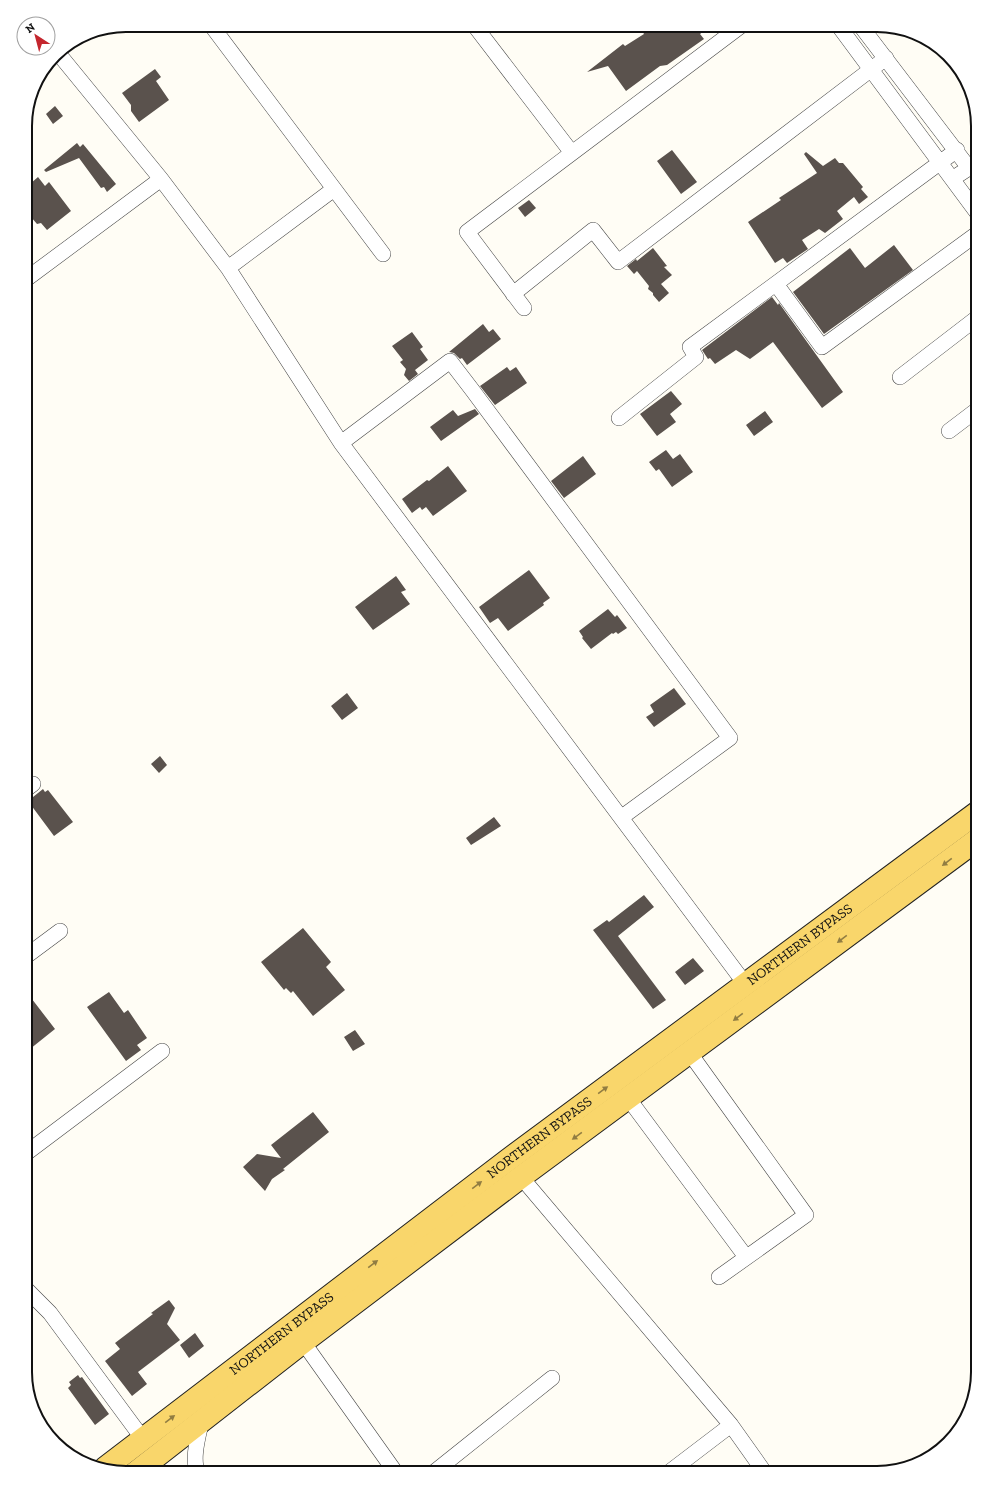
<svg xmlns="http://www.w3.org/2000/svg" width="1003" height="1498" font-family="'Zilla Slab',serif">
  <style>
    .building { fill: #5a524d }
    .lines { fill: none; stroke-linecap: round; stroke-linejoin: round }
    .minor-casing { stroke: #444; stroke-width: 16 }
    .primary-casing { stroke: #222; stroke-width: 24 }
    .minor { stroke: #fff; stroke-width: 15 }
    .primary { stroke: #f9d66b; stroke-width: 22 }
    .oneway { fill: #917d42 }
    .labels { text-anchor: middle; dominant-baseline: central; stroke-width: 4; stroke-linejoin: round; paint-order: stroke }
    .street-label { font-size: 14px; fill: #111; stroke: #fff }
    .rim { fill: none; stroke: #111; stroke-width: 2 }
  </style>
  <rect width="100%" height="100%" fill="#fffdf5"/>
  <path class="building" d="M647,25h64l-11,9 4,5 -37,26 -7,1 -34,25 -18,-25 -21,6 36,-28 2,2 19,-12 -3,-5z
    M155,69l6,8 -5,4 13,19 -30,22 -8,-11v-6l-9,-12z
    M55,106l8,10 -10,8 -7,-10z
    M77,143l3,4 3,-3 33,40 -9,8 -3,-5 -3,1 -22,-30 -33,14 -2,-2z
    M672,150l25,32 -16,12 -24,-33z
    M806,152l17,14 12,-8 4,5h4l20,24 -2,2 7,8 -9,7 -5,-7 -17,14 6,8 -18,14 -6,-4 -17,11 6,9 -21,14 -4,-5 -8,5 -27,-41 33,-22 -2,-2 38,-25 -13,-19z
    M38,177l7,9 4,-4 22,29 -24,19 -6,-7 -4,1 -12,-14v-16l8,-6 -3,-4z
    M529,200l7,8 -11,9 -7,-9z
    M894,245l19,25 -89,64 -31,-42 57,-44 15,20z
    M653,248l14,18 -3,1 8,8 -11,9 8,9 -10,9 -6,-7v-2l-5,-4 1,-3 -12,-15 -3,3 -7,-8 9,-7 1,2z
    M772,297l6,8 1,-2 64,89 -21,16 -49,-66 -23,17 -14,-9 -21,14 -5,-6 -2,1 -6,-9z
    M483,324l6,8 4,-3 8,10 -34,26 -5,-7 -2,1 -6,-6 -5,-1z
    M412,332l11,15 -3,2 8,11 -13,10 3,4 -9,7 -5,-6 2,-6 -6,-7 3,-2 -11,-14z
    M507,367l3,4 6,-4 11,16 -32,22 -15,-19z
    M671,391l11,13 -12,10 6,8 -19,14 -17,-22z
    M475,409l4,5 -38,27 -11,-14 23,-17 5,6z
    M765,411l8,11 -19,14 -8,-11z
    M666,450l7,9 7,-5 13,18 -21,15 -13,-18 -3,2 -7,-9z
    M583,456l13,18 -32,24 -13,-17z
    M448,466l19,25 -34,25 -7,-9 -4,3 -2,-3 -8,6 -10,-14 25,-19 2,1z
    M529,570l21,28 -7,5 1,2 -36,26 -10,-13 -8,5 -11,-16z
    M396,576l10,14 -5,2 9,12 -37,26 -18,-23z
    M608,609l7,8 2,-2 10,13 -9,6 -2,-2 -3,2 -1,-1 -21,16 -9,-11 1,-1 -4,-6z
    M674,688l12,16 -32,23 -8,-10 8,-5 -4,-7z
    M347,693l11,15 -16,12 -11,-14z
    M160,756l7,9 -8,8 -8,-9z
    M43,789l2,3 3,-2 25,32 -19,14 -26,-35z
    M494,817l7,9 -30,19 -5,-7z
    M644,895l10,12 -36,29 48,64 -13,9 -60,-79 14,-10 2,2z
    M303,928l28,34 -5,5 19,23 -32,26 -20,-25 -2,2 -5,-5 -2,2 -23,-28z
    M693,958l11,13 -19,14 -10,-13z
    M25,990l30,39 -25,20 -5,-6z
    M109,992l15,21 4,-3 19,28 -10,7 4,5 -15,11 -39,-54z
    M355,1030l10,14 -12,7 -9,-14z
    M313,1112l16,20 -46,37 2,1 -13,9 -7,12 -22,-24 14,-13 24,4 -10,-13z
    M169,1300l6,8 -8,16 13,16 -42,32 9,12 -15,12 -27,-35 15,-12 -5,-6 38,-29 -2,-1z
    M195,1333l9,13 -15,12 -9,-13z
    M78,1375l2,3 2,-1 27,37 -14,11 -27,-37 3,-3 -2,-3z"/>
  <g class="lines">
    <g class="minor-casing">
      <path id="minor" d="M211,25l172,229
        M474,25l98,128
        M838,25l140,189
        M860,25l109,143 -17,11
        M58,53l103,126 67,89 113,175 405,542
        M228,268l106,-79
        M25,280l136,-101
        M776,284l46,63 156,-114
        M513,294l80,-64 25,32 268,-204
        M524,308l-57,-76 275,-207
        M900,377l78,-60
        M619,418l77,-61 -6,-10 267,-197
        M949,431l29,-22
        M341,443l109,-82 23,30 257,347 -108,79
        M25,790l8,-6
        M25,957l35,-26
        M689,1052l117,163 -87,62
        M628,1098l118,159
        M25,1154l137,-103
        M521,1177l210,248 34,48
        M25,1288l25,25 93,126
        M303,1342l93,131
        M198,1473c-7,-14 1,-39 4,-54
        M433,1473l119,-95
        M668,1473l63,-48"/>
    </g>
    <g class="primary-casing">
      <g id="primary">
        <path id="s1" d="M105,1468l403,-308 470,-348"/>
        <path d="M135,1473l168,-131 218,-165 457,-338"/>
      </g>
    </g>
    <use href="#minor" class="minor"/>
    <use href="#primary" class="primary"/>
  </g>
  <defs><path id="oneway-solid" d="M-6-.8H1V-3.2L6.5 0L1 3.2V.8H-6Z"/></defs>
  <g class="oneway">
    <use href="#oneway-solid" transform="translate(947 862) rotate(143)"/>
    <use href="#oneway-solid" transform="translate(842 939) rotate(143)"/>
    <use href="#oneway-solid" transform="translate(738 1017) rotate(143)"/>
    <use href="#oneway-solid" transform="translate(603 1090) rotate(-36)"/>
    <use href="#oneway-solid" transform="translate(577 1136) rotate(144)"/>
    <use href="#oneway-solid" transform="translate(477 1185) rotate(-37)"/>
    <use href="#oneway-solid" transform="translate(373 1264) rotate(-37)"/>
    <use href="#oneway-solid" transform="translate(170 1419) rotate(-37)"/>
  </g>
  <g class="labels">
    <g class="street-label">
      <text stroke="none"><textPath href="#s1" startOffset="870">NORTHERN BYPASS</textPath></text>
      <text stroke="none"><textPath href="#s1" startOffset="546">NORTHERN BYPASS</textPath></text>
      <text stroke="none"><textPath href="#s1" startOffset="222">NORTHERN BYPASS</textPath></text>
    </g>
  </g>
  <path d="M0 0H1003V1498H0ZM126 32H877A94 94 0 0 1 971 126V1372A94 94 0 0 1 877 1466H126A94 94 0 0 1 32 1372V126A94 94 0 0 1 126 32Z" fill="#fff" fill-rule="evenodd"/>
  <path class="rim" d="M126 32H877A94 94 0 0 1 971 126V1372A94 94 0 0 1 877 1466H126A94 94 0 0 1 32 1372V126A94 94 0 0 1 126 32Z"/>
  <g transform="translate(36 36) rotate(324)"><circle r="19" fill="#ffffff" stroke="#a0a0a0"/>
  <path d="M0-3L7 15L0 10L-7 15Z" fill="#c4262e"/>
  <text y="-6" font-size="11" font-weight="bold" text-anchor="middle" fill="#111111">N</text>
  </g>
</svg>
